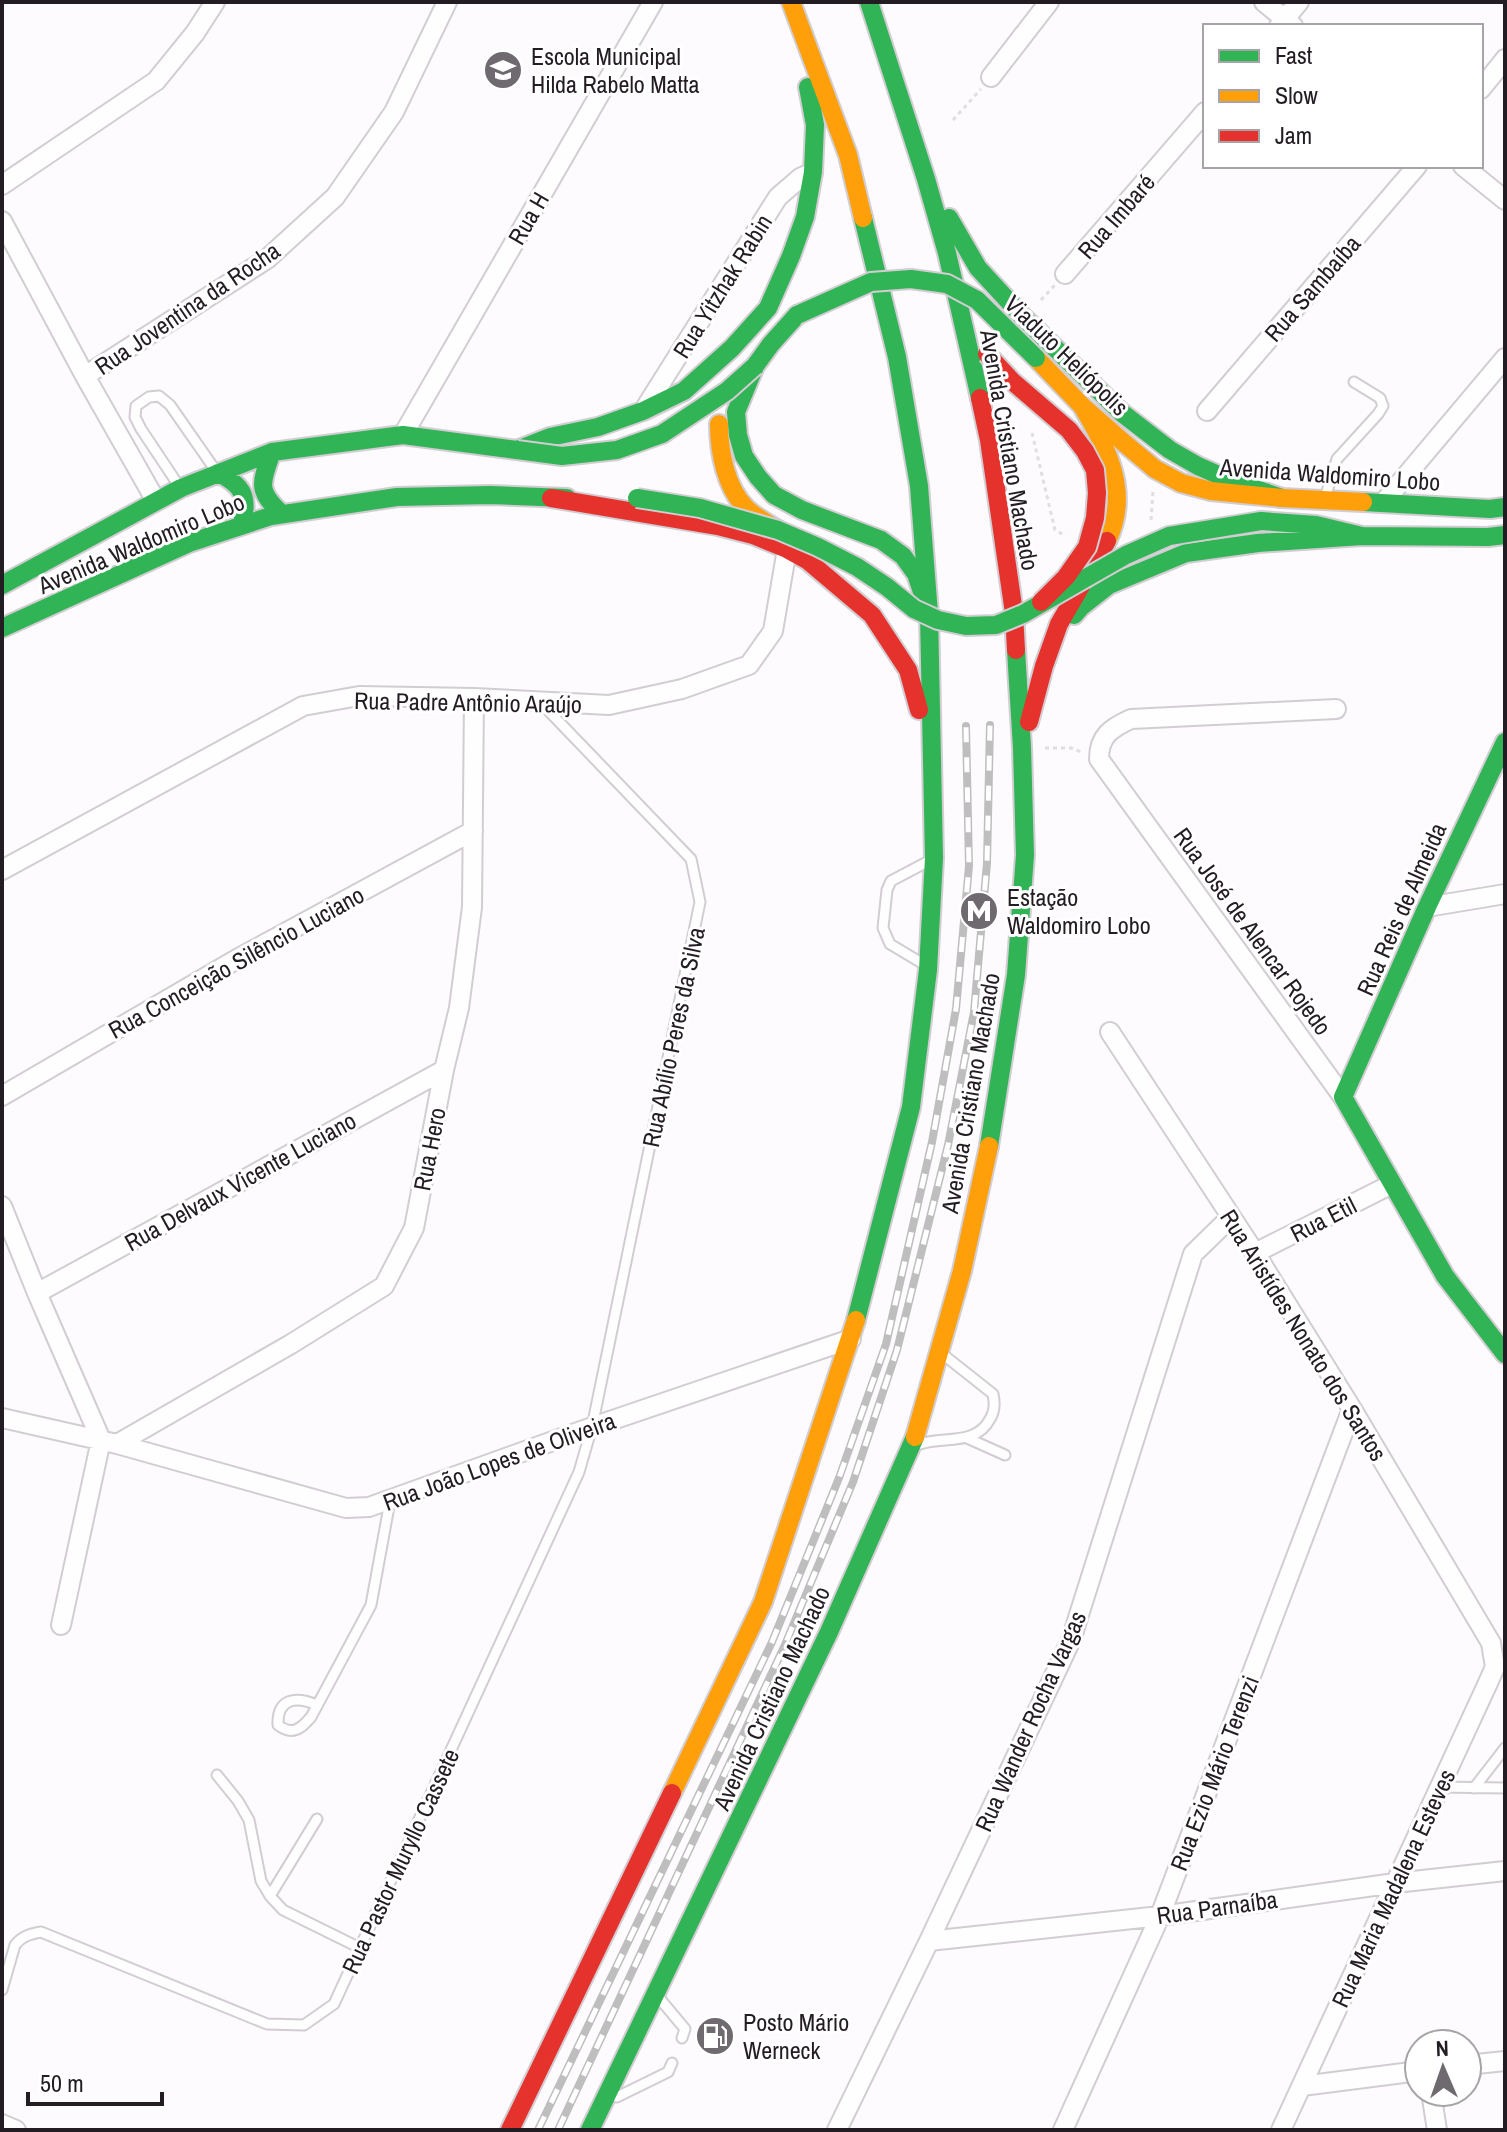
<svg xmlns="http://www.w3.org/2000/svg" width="1507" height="2132" font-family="'Archivo Narrow',sans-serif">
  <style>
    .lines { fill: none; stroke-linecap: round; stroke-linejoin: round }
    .lane-casing { stroke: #d2cdd2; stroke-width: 13 }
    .street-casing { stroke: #d2cdd2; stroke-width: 22 }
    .fast-casing { stroke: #d2cdd2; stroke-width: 22 }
    .slow-casing { stroke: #d2cdd2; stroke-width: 22 }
    .jam-casing { stroke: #d2cdd2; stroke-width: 22 }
    .path { stroke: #dfdfdf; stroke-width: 3; stroke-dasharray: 4 4; stroke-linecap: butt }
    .lane { stroke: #fffeff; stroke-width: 9 }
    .street { stroke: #fffeff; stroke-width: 18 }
    .fast { stroke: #30b455; stroke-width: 18 }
    .slow { stroke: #ff9f0a; stroke-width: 18 }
    .jam { stroke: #e5322d; stroke-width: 18 }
    .rail-casing { stroke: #bfbebf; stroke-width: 8 }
    .rail { stroke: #fff; stroke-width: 5; stroke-dasharray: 15; stroke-linecap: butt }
    .fast-bridge-casing { stroke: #d2cdd2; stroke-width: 22; stroke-linecap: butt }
    .jam-bridge-casing { stroke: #d2cdd2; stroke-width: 22; stroke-linecap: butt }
    .fast-bridge { stroke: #30b455; stroke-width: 18 }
    .jam-bridge { stroke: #e5322d; stroke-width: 18 }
    .labels { text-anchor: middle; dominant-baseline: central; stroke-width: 6; stroke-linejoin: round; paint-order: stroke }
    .poi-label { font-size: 24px; fill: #231c22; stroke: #fff; text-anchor: start }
    .street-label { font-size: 24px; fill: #231c22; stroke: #fff }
  </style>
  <rect width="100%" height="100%" fill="#fdfbfd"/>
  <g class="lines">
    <g class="lane-casing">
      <path id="lane" d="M179,486l-38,-57 -6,-12 1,-11 13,-9 10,-1 11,9 46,66
        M1325,498l12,-39 41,-45 5,-8 -3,-8 -26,-16
        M920,962l-30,-18 -7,-16 4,-38 4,-9 36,-19
        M967,1438l38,17
        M920,1444c24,-8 56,2 70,-25 5,-8 5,-16 3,-25l-48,-38
        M317,1705c-21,-9 -40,-7 -39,20 14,11 23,4 33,-8l60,-112 19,-104
        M217,1775l21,26 11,19 12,61 9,15 13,14 77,38
        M1440,1787l65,1
        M1474,1788l31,-40
        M270,1896l47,-77
        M2,1990l13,-45c7,-9 15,-11 26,-13l226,92 37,1 30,-21 245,-532 13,-45 108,-525 -9,-43 -151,-157
        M660,1999l25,30 -3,9
        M617,2097l51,-25 4,-9"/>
    </g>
    <g class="street-casing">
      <path id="street" d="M1264,2l29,24
        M1279,26l20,-24
        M991,77l58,-75
        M1481,89l24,-30
        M1463,166l42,34
        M2,185l154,-104 39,-48 20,-31
        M2,221l83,155 71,125
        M1065,274l140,-162
        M85,376l182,-117 68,-62 59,-85 53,-110
        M647,405l131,-208 22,-19 13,-6
        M1207,411l210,-245
        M403,435l250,-433
        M1383,503l122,-145
        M1336,709l-205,10c-20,9 -32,17 -32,40l244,338
        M2,870l301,-164 56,-10 115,2 135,7 73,-16 67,-24 24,-34 14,-82
        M1427,907l78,-13
        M1110,1032l145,221 97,156 139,234 4,24 -8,18 -206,445
        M2,1096l235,-137 236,-128
        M2,1206l35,87 64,147 -40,185
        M1255,1253l137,-69
        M37,1293l407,-223
        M2,1418l115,26 229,64 23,-1 223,-80 259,-88
        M117,1444l174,-100 93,-58 30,-58 30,-158 15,-62 13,-101 2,-209
        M929,1941l231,-25 235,-33 110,-12
        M1467,2065l38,-4
        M1302,2086l117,-15
        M1431,2092l6,38
        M2,2124l14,6
        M837,2130l92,-189 142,-301 122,-386 38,-37
        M1063,2130l97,-214 192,-507"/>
    </g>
    <g class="fast-casing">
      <path id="fast" d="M869,2l57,177 21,74 33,145
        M949,218l29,50 46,50 98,95 48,37 28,16 34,15 50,17
        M755,366l16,-22 26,-29
        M755,366l-19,46 2,23 6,21 14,21 16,18 28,15 79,30 22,16 13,18 6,18
        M517,450l33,-13 48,-10 45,-16 41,-20 48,-43 36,-40 23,-52 14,-39 8,-45 2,-47 -7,-38
        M272,452c-11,30 -16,39 10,62
        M218,473c25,12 31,24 24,51
        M1363,502l127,7 15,-2
        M1261,521l55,4 46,11 126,1 17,-2
        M2,585l179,-97 91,-36 131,-17 114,15
        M1074,615l7,-8 28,-22 77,-32 72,-10 104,-7
        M2,628l187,-85 82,-27 126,-19 93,-2 77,3
        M1505,742l-78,165 -84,190 102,179 60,78
        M989,1146l27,-171 9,-120 -3,-107 -6,-98
        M856,1320l55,-213 17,-137 6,-112 -5,-244 -10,-128 -22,-129 -34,-139
        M590,2130l239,-498 86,-195"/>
    </g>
    <g class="slow-casing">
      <path id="slow" d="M791,2l57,153 15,63
        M1036,358l46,48 41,36 32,27 26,14 30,8 71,7 81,4
        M1082,406c25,42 49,86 25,135
        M719,424c0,28 7,64 27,84 9,9 21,15 32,22
        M915,1437l47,-166 27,-125
        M672,1793l91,-191 93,-282"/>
    </g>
    <g class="jam-casing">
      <path id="jam" d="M980,398l9,42 25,173 2,37
        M551,498l167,28 35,9 34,14 20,11 65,55 36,55 11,40
        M1029,722l15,-56 15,-42 48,-83
        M510,2130l162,-337"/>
    </g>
    <path class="path" d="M953,120l28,-31
      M1041,300l14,-15
      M1032,433l23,97 11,6
      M1151,520l2,-28
      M1045,748h26l10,4"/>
    <use href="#lane" class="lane"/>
    <use href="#street" class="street"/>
    <use href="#fast" class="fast"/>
    <use href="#slow" class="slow"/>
    <use href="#jam" class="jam"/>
    <g class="rail-casing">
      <path id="rail" d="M538,2130l234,-488 67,-164 47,-134 46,-202 24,-133 13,-143 -3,-140
        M558,2130l226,-483 69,-165 44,-132 51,-205 26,-133 13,-149 3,-138"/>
    </g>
    <use href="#rail" class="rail"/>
    <g class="fast-bridge-casing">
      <path id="fast-bridge" d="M797,315l74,-33 40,-3 36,5 30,16 59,58
        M517,450l45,6 55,-6 45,-16 65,-43 28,-25
        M637,498l63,10 78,22 40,17 39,20 30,20 27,22 24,11 28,6 30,-1 27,-11 103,-59 43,-19 92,-15"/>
    </g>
    <g class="jam-bridge-casing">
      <path id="jam-bridge" d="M987,354l25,27 57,49 16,21 10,19 2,23 -2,25 -8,29 -21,30 -25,25"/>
    </g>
    <use href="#fast-bridge" class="fast-bridge"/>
    <use href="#jam-bridge" class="jam-bridge"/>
  </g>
  <defs>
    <g id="school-disc" transform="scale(2)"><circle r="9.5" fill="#6f6a6f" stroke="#fff"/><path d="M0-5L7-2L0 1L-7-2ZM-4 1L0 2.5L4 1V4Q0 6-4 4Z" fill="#fff"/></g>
    <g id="metro-disc" transform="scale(2)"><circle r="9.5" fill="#6f6a6f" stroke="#fff"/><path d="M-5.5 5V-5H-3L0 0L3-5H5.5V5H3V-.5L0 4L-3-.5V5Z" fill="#fff"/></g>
    <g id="fuel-disc" transform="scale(2)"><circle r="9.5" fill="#6f6a6f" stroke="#fff"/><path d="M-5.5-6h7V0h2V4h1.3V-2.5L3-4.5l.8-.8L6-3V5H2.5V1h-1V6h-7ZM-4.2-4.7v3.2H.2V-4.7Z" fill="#fff"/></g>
  </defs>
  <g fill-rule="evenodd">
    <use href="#school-disc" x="503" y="70"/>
    <use href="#metro-disc" x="979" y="911"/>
    <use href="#fuel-disc" x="715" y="2036"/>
  </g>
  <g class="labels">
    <g class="poi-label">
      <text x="531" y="56">Escola Municipal<tspan x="531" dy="28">Hilda Rabelo Matta</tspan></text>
      <text x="1007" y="897">Estação<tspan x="1007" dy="28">Waldomiro Lobo</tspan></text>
      <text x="743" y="2022">Posto Mário<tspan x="743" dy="28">Werneck</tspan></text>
    </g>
    <g class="street-label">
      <text transform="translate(1116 216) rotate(-49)">Rua Imbaré</text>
      <text transform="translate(528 218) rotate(-60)">Rua H</text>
      <text transform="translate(722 286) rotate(-58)">Rua Yitzhak Rabin</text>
      <text transform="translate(1312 288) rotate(-49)">Rua Sambaíba</text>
      <text transform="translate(187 308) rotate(-34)">Rua Joventina da Rocha</text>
      <text transform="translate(1067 355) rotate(44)">Viaduto Heliópolis</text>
      <text transform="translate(1010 450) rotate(80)">Avenida Cristiano Machado</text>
      <text transform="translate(1330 474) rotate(4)">Avenida Waldomiro Lobo</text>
      <text transform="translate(141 543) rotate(-23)">Avenida Waldomiro Lobo</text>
      <text transform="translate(468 702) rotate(1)">Rua Padre Antônio Araújo</text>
      <text transform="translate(1401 909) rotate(-66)">Rua Reis de Almeida</text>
      <text transform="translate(1253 931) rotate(54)">Rua José de Alencar Rojedo</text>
      <text transform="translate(236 962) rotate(-29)">Rua Conceição Silêncio Luciano</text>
      <text transform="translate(673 1037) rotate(-78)">Rua Abílio Peres da Silva</text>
      <text transform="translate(970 1093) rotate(-80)">Avenida Cristiano Machado</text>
      <text transform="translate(429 1149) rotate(-79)">Rua Hero</text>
      <text transform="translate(240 1181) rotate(-29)">Rua Delvaux Vicente Luciano</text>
      <text transform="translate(1323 1219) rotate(-27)">Rua Etil</text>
      <text transform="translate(1304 1335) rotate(58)">Rua Aristídes Nonato dos Santos</text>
      <text transform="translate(499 1461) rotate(-20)">Rua João Lopes de Oliveira</text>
      <text transform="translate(771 1698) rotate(-65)">Avenida Cristiano Machado</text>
      <text transform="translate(1030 1721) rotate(-66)">Rua Wander Rocha Vargas</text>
      <text transform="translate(1214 1773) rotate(-69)">Rua Ezio Mário Terenzi</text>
      <text transform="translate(400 1861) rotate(-65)">Rua Pastor Muryllo Cassete</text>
      <text transform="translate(1393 1888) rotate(-65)">Rua Maria Madalena Esteves</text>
      <text transform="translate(1217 1907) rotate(-8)">Rua Parnaíba</text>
    </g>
  </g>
  <rect width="1507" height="2132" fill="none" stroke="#231c22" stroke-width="8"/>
  <rect x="1203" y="24" width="280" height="144" fill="#ffffff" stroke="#a7a4a7" stroke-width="2"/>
  <rect x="1219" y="50" width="40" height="12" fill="#30b455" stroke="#a7a4a7" stroke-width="2"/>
  <text x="1275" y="64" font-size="24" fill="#231c22">Fast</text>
  <rect x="1219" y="90" width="40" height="12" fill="#ff9f0a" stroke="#a7a4a7" stroke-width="2"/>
  <text x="1275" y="104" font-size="24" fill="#231c22">Slow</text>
  <rect x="1219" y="130" width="40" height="12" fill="#e5322d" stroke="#a7a4a7" stroke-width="2"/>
  <text x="1275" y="144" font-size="24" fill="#231c22">Jam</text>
  <g transform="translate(1443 2068) rotate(358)"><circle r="38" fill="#ffffff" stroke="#a7a4a7" stroke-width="2"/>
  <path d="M0-6L14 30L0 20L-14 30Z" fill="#6f6a6f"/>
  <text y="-12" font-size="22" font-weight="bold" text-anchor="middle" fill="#231c22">N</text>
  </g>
  <path d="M28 2092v12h134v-12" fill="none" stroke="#231c22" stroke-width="4"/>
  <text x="40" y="2092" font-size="24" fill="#231c22" stroke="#ffffff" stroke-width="6" paint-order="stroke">50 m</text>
</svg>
